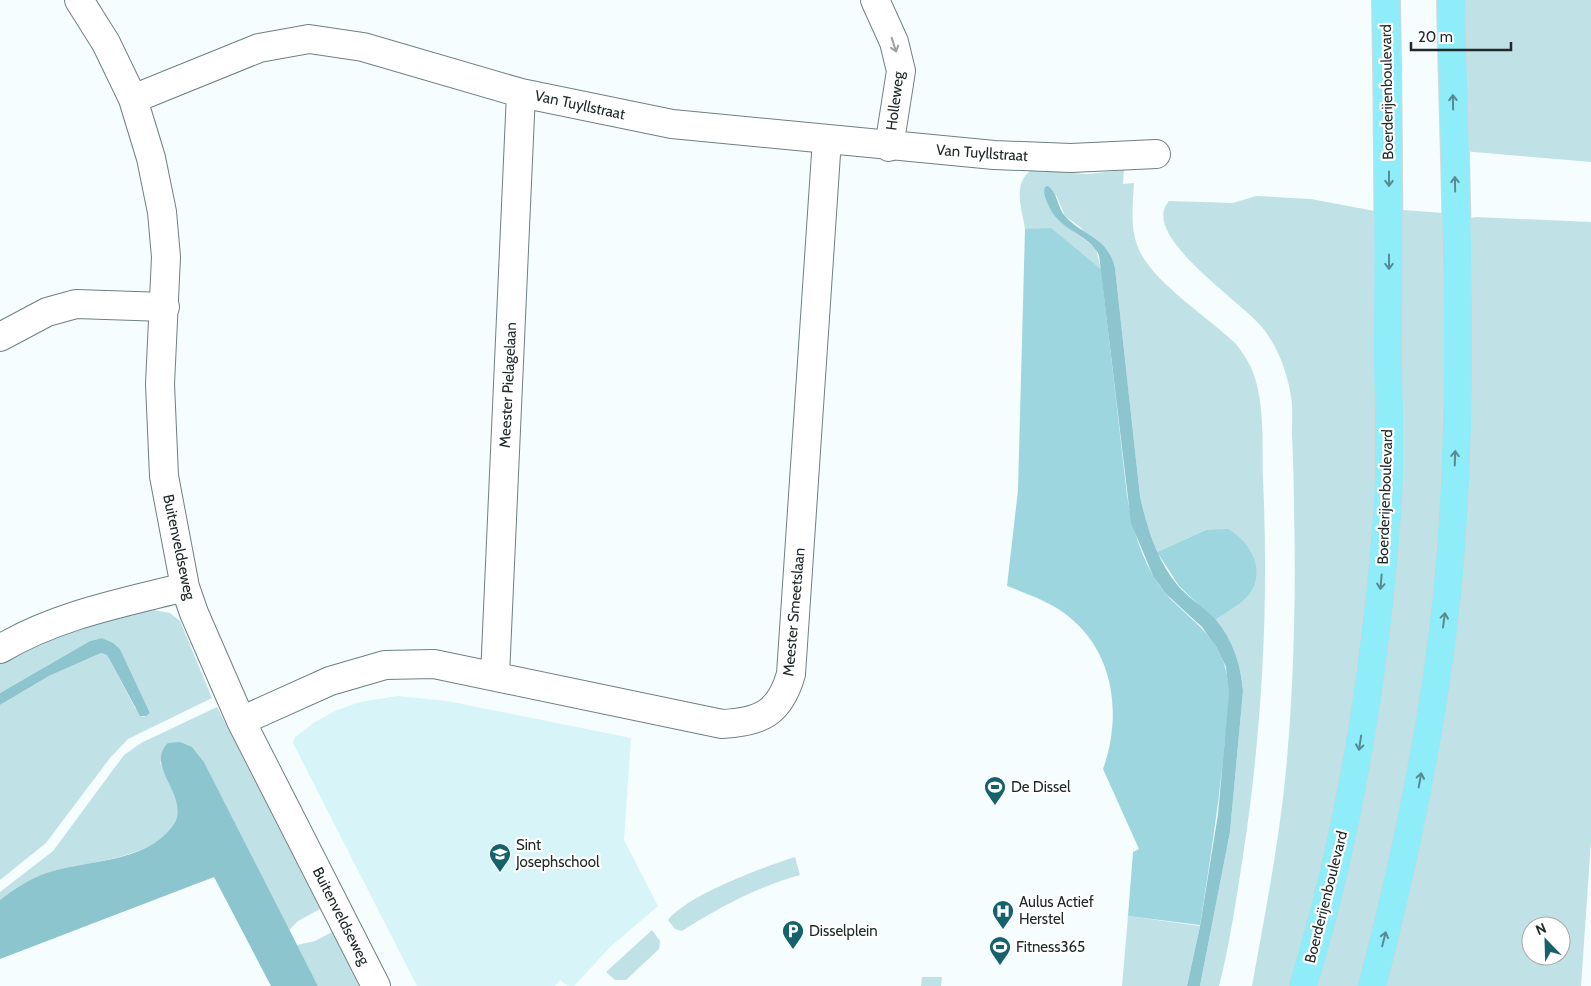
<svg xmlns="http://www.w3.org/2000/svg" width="1591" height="986" font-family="Cabin,sans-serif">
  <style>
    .built { fill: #d7f4f9 }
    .green { fill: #c0e2e7; fill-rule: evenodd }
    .forest { fill: #9ed6df }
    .water { fill: #8dc5ce }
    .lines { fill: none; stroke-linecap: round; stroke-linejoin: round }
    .minor-casing { stroke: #6e8082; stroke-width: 30 }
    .major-casing { stroke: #d7d8d9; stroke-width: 30 }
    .minor { stroke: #fff; stroke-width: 28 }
    .major { stroke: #8fecf9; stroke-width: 28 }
    .oneway { stroke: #9c9f9f }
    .oneway2 { stroke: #588a92 }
    .labels { text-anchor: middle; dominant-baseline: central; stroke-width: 4.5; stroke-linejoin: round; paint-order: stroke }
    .street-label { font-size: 15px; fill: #22292a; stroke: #fff }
    .poi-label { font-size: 15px; fill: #22292a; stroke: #fff; text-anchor: start }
  </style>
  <rect width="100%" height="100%" fill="#f5fdfe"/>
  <path class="built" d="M398,696l49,5 184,37 -7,102 34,66 -47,40 -37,40h-6l-8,-6 -5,6h-138l-124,-243 2,-6 20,-15 22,-12 23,-8z"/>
  <path class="green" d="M1459,0h132v162l-128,-11z
    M1031,170l56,4 37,-4 -1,14 11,-1c-1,21 -4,42 3,62 12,35 71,72 98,98 8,10 15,20 19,32 11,32 8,71 9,105 6,126 -1,252 -20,376 -7,44 -13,88 -24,130h-19l30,-154 13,-141c-2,-27 -12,-49 -28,-71l30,-21 -39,-69 -49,22 -10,-27 -7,-29 -25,-228 -35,-41 -15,-11 -9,-21 -8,10c14,23 30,27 48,44l5,20 -50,-40h-26c-3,-21 -13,-44 6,-59z
    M1256,196l55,3 69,13 -2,311 -34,260 -51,203h-41c13,-72 27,-143 34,-216 8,-86 10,-174 8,-260 0,-25 -1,-51 -2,-76 0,-12 1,-26 -1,-38 -4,-23 -12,-46 -26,-65 -17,-26 -128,-95 -96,-130l64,2z
    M1403,210l41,3 4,4 -4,291 -19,190 -63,288h-50l51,-209 35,-563 4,-1z
    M1476,217l115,5v619l-10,145h-201l45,-189 40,-578zM1531,926h30v30h-30z
    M154,610l16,3 10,8 32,77 -84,41 -18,19 -64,85 -46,37v-175l49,-29 52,-23 6,2 28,53 8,9 7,-4 -30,-64 -18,-11 -12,3 -90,52v-31l51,-25 78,-23z
    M217,707l103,202 -22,12 -9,9 -85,-168h-44c5,11 18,32 18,43 3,54 -96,56 -132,68 -17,6 -32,16 -46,27v-8l53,-41 71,-96 17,-12z
    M795,857l5,18c-43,12 -80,32 -118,56l-7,-2 -7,-9c19,-25 95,-53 127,-63z
    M1128,916l72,10 -13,60h-65z
    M652,930l8,11 -1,8 -33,31h-11l-9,-8z
    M332,932l27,54h-41l-21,-41 18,-4z
    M922,977h20l-1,9h-20z"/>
  <path class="forest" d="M1051,228l50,41 26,226c5,33 16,71 38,98 17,19 39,33 52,55 8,14 12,31 12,47 0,19 -4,39 -5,57 -6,58 -15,116 -24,173l-72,-9 5,-64 6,-3 -36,-80c19,-53 12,-116 -35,-153 -17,-14 -40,-22 -61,-30l11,-96 7,-261z
    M1228,529c25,14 41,47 16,71 -8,7 -19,13 -29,20l-36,-34 -22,-34 49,-22z"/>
  <path class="water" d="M1048,186c10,7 9,21 17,30 19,21 42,20 50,52l25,228c7,32 17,65 39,91 11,12 26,21 37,33 17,20 25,46 27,71l-13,141 -30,154h-13l13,-60 18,-112 11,-120 -3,-27 -9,-19 -15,-21 -37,-34 -12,-17 -22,-53 -32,-268c-10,-22 -41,-23 -52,-53 -2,-5 -4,-9 -2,-15z
    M102,638l11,5 7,6 30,64 -4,3h-6l-33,-61 -6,-2 -52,23 -49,29v-12l90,-52z
    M180,742l12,5 12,15 114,224h-47l-57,-109 -214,82v-59c14,-11 29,-21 46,-27 40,-13 99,-10 126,-46 22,-29 -29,-60 -4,-84z"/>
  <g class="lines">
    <g class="minor-casing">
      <path id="minor" d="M79,0l27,43 27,56 18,59 11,54 4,45 -6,127 4,92 21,111 9,26 47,108 135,265
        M875,0l19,42 7,29 -12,76
        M133,99l126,-51 50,-9 54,8 158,46 151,31 322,31 77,3 85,-4
        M0,337l47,-25 29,-8 89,3
        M0,649c57,-34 122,-46 185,-62
        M495,676l26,-583
        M241,721l89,-40 55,-16 49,-1 288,60c39,-2 58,-11 69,-50l36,-535"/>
    </g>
    <g class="major-casing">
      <path id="major" d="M1303,986c48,-158 74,-321 85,-486 3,-52 0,-104 0,-155 1,-115 0,-230 -2,-345
        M1372,986c33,-126 60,-253 74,-382 21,-200 9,-403 5,-604"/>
    </g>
    <use href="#minor" class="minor"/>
    <use href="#major" class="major"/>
  </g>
  <defs><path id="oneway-shaft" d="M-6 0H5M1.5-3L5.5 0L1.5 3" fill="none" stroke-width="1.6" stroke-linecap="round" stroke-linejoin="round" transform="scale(1.25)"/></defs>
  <use class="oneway" href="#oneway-shaft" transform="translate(894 45) rotate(72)"/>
  <g class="oneway2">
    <use href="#oneway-shaft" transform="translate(1453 102) rotate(-91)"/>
    <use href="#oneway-shaft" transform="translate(1389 179) rotate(90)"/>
    <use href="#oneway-shaft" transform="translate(1455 184) rotate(-91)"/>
    <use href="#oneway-shaft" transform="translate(1389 262) rotate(90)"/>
    <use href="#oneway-shaft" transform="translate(1455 458) rotate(-88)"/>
    <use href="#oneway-shaft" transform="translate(1381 582) rotate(95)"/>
    <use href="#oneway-shaft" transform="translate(1444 620) rotate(-82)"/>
    <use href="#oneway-shaft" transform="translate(1360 743) rotate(99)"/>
    <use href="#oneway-shaft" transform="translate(1420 780) rotate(-80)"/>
    <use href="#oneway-shaft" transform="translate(1384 939) rotate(-76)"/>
  </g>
  <defs>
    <g id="stadium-pin" transform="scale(1.125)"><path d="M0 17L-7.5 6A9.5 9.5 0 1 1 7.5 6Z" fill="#15626c" stroke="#fff"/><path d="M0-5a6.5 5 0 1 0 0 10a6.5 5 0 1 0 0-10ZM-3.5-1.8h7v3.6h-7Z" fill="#fff"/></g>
    <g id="school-pin" transform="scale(1.125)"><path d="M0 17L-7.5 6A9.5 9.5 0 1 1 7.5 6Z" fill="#15626c" stroke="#fff"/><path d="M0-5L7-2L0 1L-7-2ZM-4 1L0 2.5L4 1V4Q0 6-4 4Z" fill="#fff"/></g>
    <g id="hospital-pin" transform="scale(1.125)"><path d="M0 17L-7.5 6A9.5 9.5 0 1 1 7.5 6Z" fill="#15626c" stroke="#fff"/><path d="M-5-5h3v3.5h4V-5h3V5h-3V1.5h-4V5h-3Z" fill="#fff"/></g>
    <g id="parking-pin" transform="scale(1.125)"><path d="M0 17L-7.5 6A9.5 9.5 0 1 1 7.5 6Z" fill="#15626c" stroke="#fff"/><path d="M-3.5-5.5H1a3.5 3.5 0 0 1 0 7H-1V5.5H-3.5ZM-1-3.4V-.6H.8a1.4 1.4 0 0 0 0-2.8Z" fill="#fff"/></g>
  </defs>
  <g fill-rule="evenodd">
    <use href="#stadium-pin" x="995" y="787"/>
    <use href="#school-pin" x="500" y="854"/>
    <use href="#hospital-pin" x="1003" y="911"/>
    <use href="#parking-pin" x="793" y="931"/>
    <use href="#stadium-pin" x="1000" y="947"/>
  </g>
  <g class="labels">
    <g class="street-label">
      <text transform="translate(1387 92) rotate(-91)">Boerderijenboulevard</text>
      <text transform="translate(895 101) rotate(-83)">Holleweg</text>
      <text transform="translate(580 105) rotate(12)">Van Tuyllstraat</text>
      <text transform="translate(982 153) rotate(4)">Van Tuyllstraat</text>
      <text transform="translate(508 385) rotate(-87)">Meester Pielagelaan</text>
      <text transform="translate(1385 497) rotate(-88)">Boerderijenboulevard</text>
      <text transform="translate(179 547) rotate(78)">Buitenveldseweg</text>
      <text transform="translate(794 612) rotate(-85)">Meester Smeetslaan</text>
      <text transform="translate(1326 897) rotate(-76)">Boerderijenboulevard</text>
      <text transform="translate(341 916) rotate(63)">Buitenveldseweg</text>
    </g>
    <g class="poi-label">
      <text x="1011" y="787">De Dissel</text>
      <text x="516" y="845">Sint<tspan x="516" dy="17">Josephschool</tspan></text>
      <text x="1019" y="902">Aulus Actief<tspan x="1019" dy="17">Herstel</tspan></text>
      <text x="809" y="931">Disselplein</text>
      <text x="1016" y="947">Fitness365</text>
    </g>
  </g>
  <g transform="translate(1546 941) rotate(337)"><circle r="24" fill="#ffffff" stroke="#a7a9aa"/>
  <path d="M0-4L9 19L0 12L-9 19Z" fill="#15626c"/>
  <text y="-8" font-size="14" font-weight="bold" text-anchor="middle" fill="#22292a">N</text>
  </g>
  <path d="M1411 42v8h100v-8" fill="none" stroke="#22292a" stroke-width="2.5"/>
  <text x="1418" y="42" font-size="15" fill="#22292a" stroke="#ffffff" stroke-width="4" paint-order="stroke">20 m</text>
</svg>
